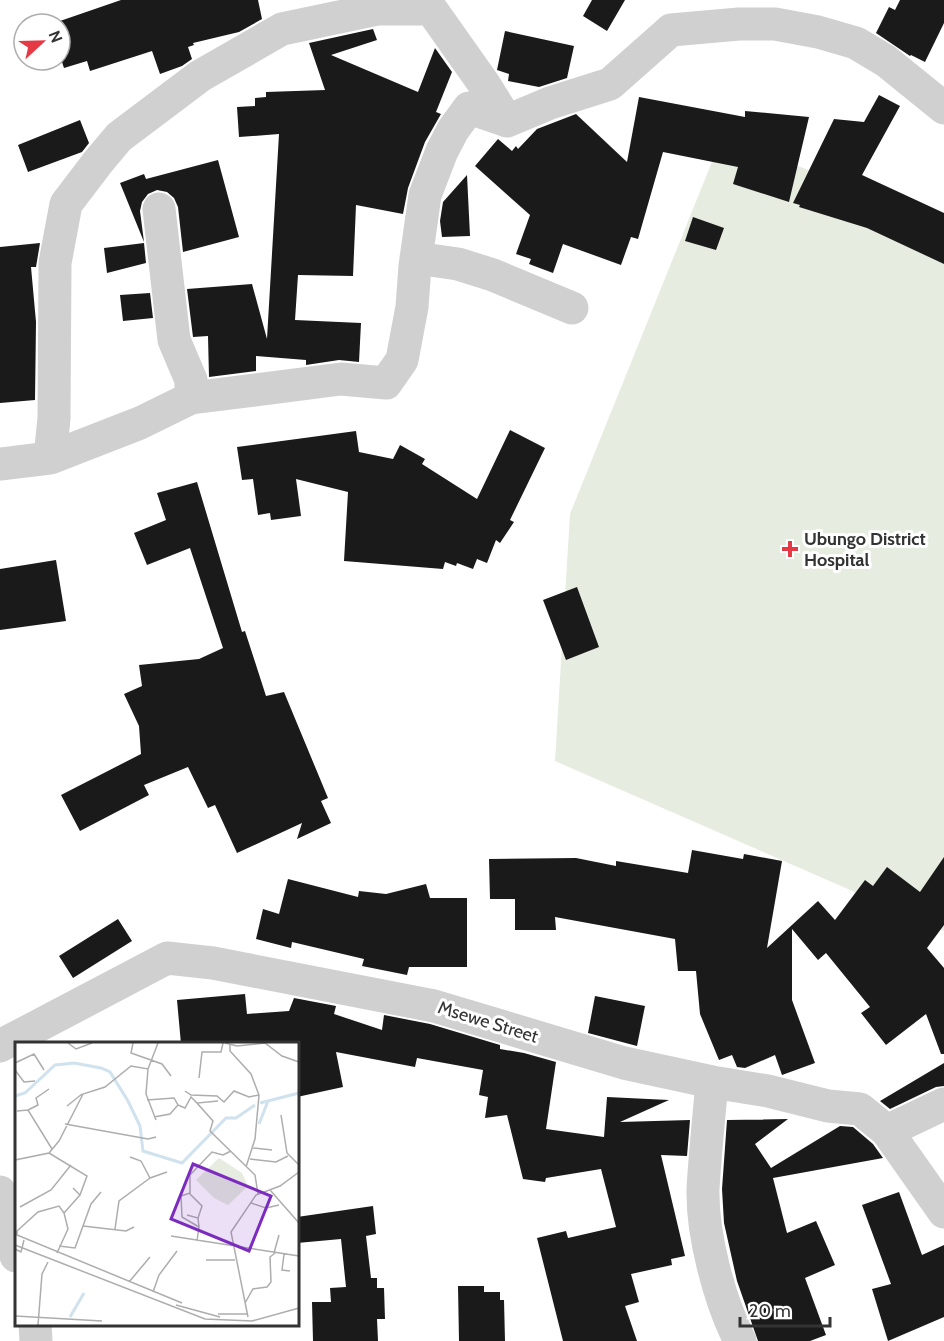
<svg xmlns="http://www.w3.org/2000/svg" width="944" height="1341" font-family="Cabin,sans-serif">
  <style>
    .green { fill: #e6ecdf }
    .building { fill: #1a1a1a }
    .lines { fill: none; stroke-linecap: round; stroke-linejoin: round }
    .minor { stroke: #d0d0d0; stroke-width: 33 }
    .poi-dot { fill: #e63946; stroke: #fff; stroke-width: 2 }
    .labels { text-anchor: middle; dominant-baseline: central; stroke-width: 6; stroke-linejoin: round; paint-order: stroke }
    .poi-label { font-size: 18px; font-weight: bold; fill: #333; stroke: #fff; text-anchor: start }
    .street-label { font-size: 18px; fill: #333; stroke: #fff }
    .inset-river { fill: none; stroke: #cfe2ee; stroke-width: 3 }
    .inset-road { fill: none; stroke: #adadad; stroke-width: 1.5 }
    .view { fill: #7b2cbf; fill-opacity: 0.15; stroke: #7b2cbf; stroke-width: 3 }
    .inset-edge { fill: none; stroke: #333; stroke-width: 3 }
  </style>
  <rect width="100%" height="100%" fill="#fff"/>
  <path class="green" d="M722,137l120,46 102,50v698l-389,-170 15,-247z"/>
  <path class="building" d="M121,0h137l4,19 -23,13 -46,11 1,2 -6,2 4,12 -10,7 -22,8 -8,-23 -62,20 -3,-10 -23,7 -4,-12v-35z
    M592,0h33l-18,31 -24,-15z
    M900,0h44v23l-19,39 -14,-7 -1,1 -34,-23 13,-26 6,3z
    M373,29l4,11 -46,15 87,37 17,-44 17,24 -16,40 5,2 -16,28 -17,46 -5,26 -47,-9 -3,71 -55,-1 -3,45 66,3 -2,39 -20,-2 -33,5v-5l-50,-4v15l-47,6 -1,-41 -15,1 -6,-48 65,-5 15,55 12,-205 -40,3 -2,-30 18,-1v-8l11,-1v-5l59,-2 -16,-47z
    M505,31l69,15 -7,32 -28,9 -31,-6 1,-7 -12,-4z
    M879,95l21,11 -38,69 82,38v51l-77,-36 -68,-21 1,-2 -7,-2 41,-84 30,3z
    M639,97l106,20v-6l64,6 -20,85 -56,-18 5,-17 -75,-15 -25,87 -7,-2 -10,28 -58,-21 -10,29 -24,-9 2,-5 -15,-5 14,-39 -55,-49 23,-27 14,12 4,-5 2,3 19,-20 39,-15 51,48z
    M80,120l9,23 -7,9 -54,20 -10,-27z
    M218,160l21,77 -56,15 -5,-45 -4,-9 -7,-6 -10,-2 -9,4 -6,8 -2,9 4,31 -24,-59 24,-9 2,5z
    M467,175l3,61 -28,1 -2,-16 3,-19z
    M693,217l31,11 -8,22 -31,-9z
    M40,243l-4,24h-5l5,55 -1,78 -35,3v-156z
    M144,243l2,20 -39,10 -3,-25z
    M150,293l3,25 -30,3 -3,-26z
    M510,430l35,18 -35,72 4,2 -14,21 -4,-3 -9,23 -10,-4 -4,10 -16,-6 -1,3 -11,-4 -2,7 -99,-8 4,-69 -52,-13 5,37 -30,4 -1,-7 -12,2 -5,-36 -11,1 -5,-33 119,-16 3,21 34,7 7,-14 25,14 -3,5 55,35z
    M197,482l45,150 3,-1 21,65 18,-4 44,106 -7,3 10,22 -34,16 5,-16 -65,30 -22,-48 -7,3 -20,-41 -44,18 5,10 -69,36 -19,-36 80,-41 -2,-28 -15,-32 18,-8 -3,-21 60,-6 24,-11 -33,-100 -43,17 -13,-32 32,-13 -9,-27z
    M56,560l10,61 -66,9v-61z
    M577,587l22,60 -33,13 -23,-60z
    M692,850l51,9 1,-5 38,7 -15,87 51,-47 17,19 30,-40 8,6 14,-19 33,25 24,-35v68l-17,23 17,20v86h-3l-15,-40 -40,31 -25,-32 9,-6 -44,-54 -8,7 -26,-31v71l23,63 -33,12 -7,-20 -30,13 -8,-1 -5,-12 -13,5 -19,-46 -4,-43h-18l-3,-32 -120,-22 1,13h-41v-31h-25l-1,-40 87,-1 40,8v-5l72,12z
    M288,879l70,18 1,-6 27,3 40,-10 4,14h37v69h-58l-2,8 -45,-9 2,-7 -72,-17 -1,6 -35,-9 7,-30 16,5z
    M118,919l14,22 -59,37 -14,-22z
    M245,994l2,20 42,-3 5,-13 42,8 -2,8 48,16 2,-15 46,9 70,21v4l24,4 32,9 -10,67 58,8 3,-40 62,3 -49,22 70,-2 -3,36 -26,-1 24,101 -14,3 1,6 -41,9 8,28 -14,4 12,35h-74l-26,-103 29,-7 2,7 48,-11 -15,-58 -55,9 -1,4 -22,-3 -16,-64 -22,3 3,-21 -9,-2 4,-25 -66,-12 -2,9 -79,-15 7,35 -46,10v-53h-116l-4,-44z
    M595,996l50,10 -8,40 -49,-13z
    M944,1063v23l-8,1 -46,22 -10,-8z
    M788,1119l-33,25 16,24 69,-42 13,1 20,17 10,14 -110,20 14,55 29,-12 19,44 -30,13 21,57 -16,6h-52l-21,-60 -13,-58 -2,-34 5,-69z
    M899,1192l23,63 22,-10v72l-56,24 -16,-52 19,-5 -29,-79z
    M373,1206l3,28 -10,2 5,42h6v10h7l1,31h-8l1,22h-65l-1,-39h19l-1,-14 16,-1 -5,-48 -44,4v-26z
    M458,1286h26v6h16v8h4l1,41h-46z"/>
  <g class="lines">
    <path class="minor" d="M416,258l42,6 35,11 79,33
      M191,398l150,-19 45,4 16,-23 10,-53 3,-41 10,-71 17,-44 11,-21 16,-22 38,13
      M50,458l90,-35 51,-25v-18l-17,-40 -15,-131
      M0,464l50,-6 4,-40 1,-155 11,-59 32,-42 21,-25 81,-61 82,-47 95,-20h54l53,75 23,37 43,-18 60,-19 61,-54 68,-6h36l43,8 38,11 30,18 58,47
      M0,1046l167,-88 46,5 221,43 190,57 88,19 56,9 60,15 32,3 27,22 57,81
      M712,1082c-3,35 -7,71 -9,107 -1,45 16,111 37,152
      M887,1131l57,-27
      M0,1192l16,64
      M35,1324l1,17"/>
  </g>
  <path class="poi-dot" d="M787 540h6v6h6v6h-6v6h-6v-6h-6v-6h6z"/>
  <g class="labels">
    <g class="poi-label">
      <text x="804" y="539">Ubungo District<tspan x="804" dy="21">Hospital</tspan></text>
    </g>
    <g class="street-label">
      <text transform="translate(488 1022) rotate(17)">Msewe Street</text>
    </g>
  </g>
  <g transform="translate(15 1042)">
    <rect width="284" height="284" fill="#fff"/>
    <path d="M204,116l23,15 6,13 -20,19 -14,-7 -18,-18z" fill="#e6ecdf"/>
    <path class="inset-river" d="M0,54l10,-3 30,-28 19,-2 27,5 9,4 18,29 12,25 3,25 39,12 44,-45h10l19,-13M245,61l39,-10M244,82l9,-23M55,275l14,-24"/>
    <path class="inset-road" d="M53,1l8,6 16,-6M118,1l-2,10 31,11 9,12M210,1l12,3 28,-3 17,13 17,6M215,3v6l21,23 8,21 -4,44 -9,28M0,21l19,-9 10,16M133,27l-2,25 10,26M0,28l9,12 11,-1M184,36l3,-26h19l2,-9M170,49l6,4 26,1 7,6 10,-11 15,6 10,-2M132,58l27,-2 4,7 -8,9 -16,3M203,59l-21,2 16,18 -3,10 45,44 3,19M163,63l7,3 6,-11 6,6M52,64l15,-12M13,68l10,-5 -2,-7 13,-9M2,69l11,-1 24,39M266,73l6,38 12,12M50,82l83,15 8,-2M238,106l19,2M34,111l38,23 -7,19M115,115l11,4 9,17 17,-6M235,117l26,3 12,-6M0,118l34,-7 10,-12 24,-47 22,-7 26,-21 17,3 10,-26M255,148l29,33M174,151l13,13 -4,12M236,161l15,5 13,-3M5,165l31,-17 20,-25M49,171l-5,-7 -21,6 -21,19v4l165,68M172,173l11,3 1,9M68,184l43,5 8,-4M100,187l4,-28 31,-23M156,194l128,20M182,199l2,-14 -17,-10 -1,-21 9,-3v-18l22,-23 11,3 8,-4M0,203l190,74 47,2 47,-13M44,204l16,2 16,-44 10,-12M0,207l6,3 3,-12M42,211l11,-24 -4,-16 16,-18 -7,-7M259,211l5,-18M269,212l-2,16 8,1M191,218h29M114,240l21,-25M138,250l6,-17 18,-24M230,261l8,-14 14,-2 4,-5 -1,-25 5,-4M161,263l44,12M203,272h29M0,274l87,5M233,275l-17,-85 25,-37 24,-9 19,-14M23,283l4,-51 6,-12"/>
    <path class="view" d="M178,122l78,32 -22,55 -78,-32z"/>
    <rect width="284" height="284" class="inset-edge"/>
  </g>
  <g transform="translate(42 42) rotate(68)"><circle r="28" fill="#ffffff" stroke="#adadad" stroke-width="1.5"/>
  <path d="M0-4.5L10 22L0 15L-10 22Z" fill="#e63946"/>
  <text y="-9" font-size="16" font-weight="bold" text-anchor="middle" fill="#333333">N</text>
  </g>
  <path d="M740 1317v9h90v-9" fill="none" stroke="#333333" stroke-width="3"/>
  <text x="749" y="1317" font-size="18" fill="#333333" stroke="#ffffff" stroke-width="4.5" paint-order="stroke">20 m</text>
</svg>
